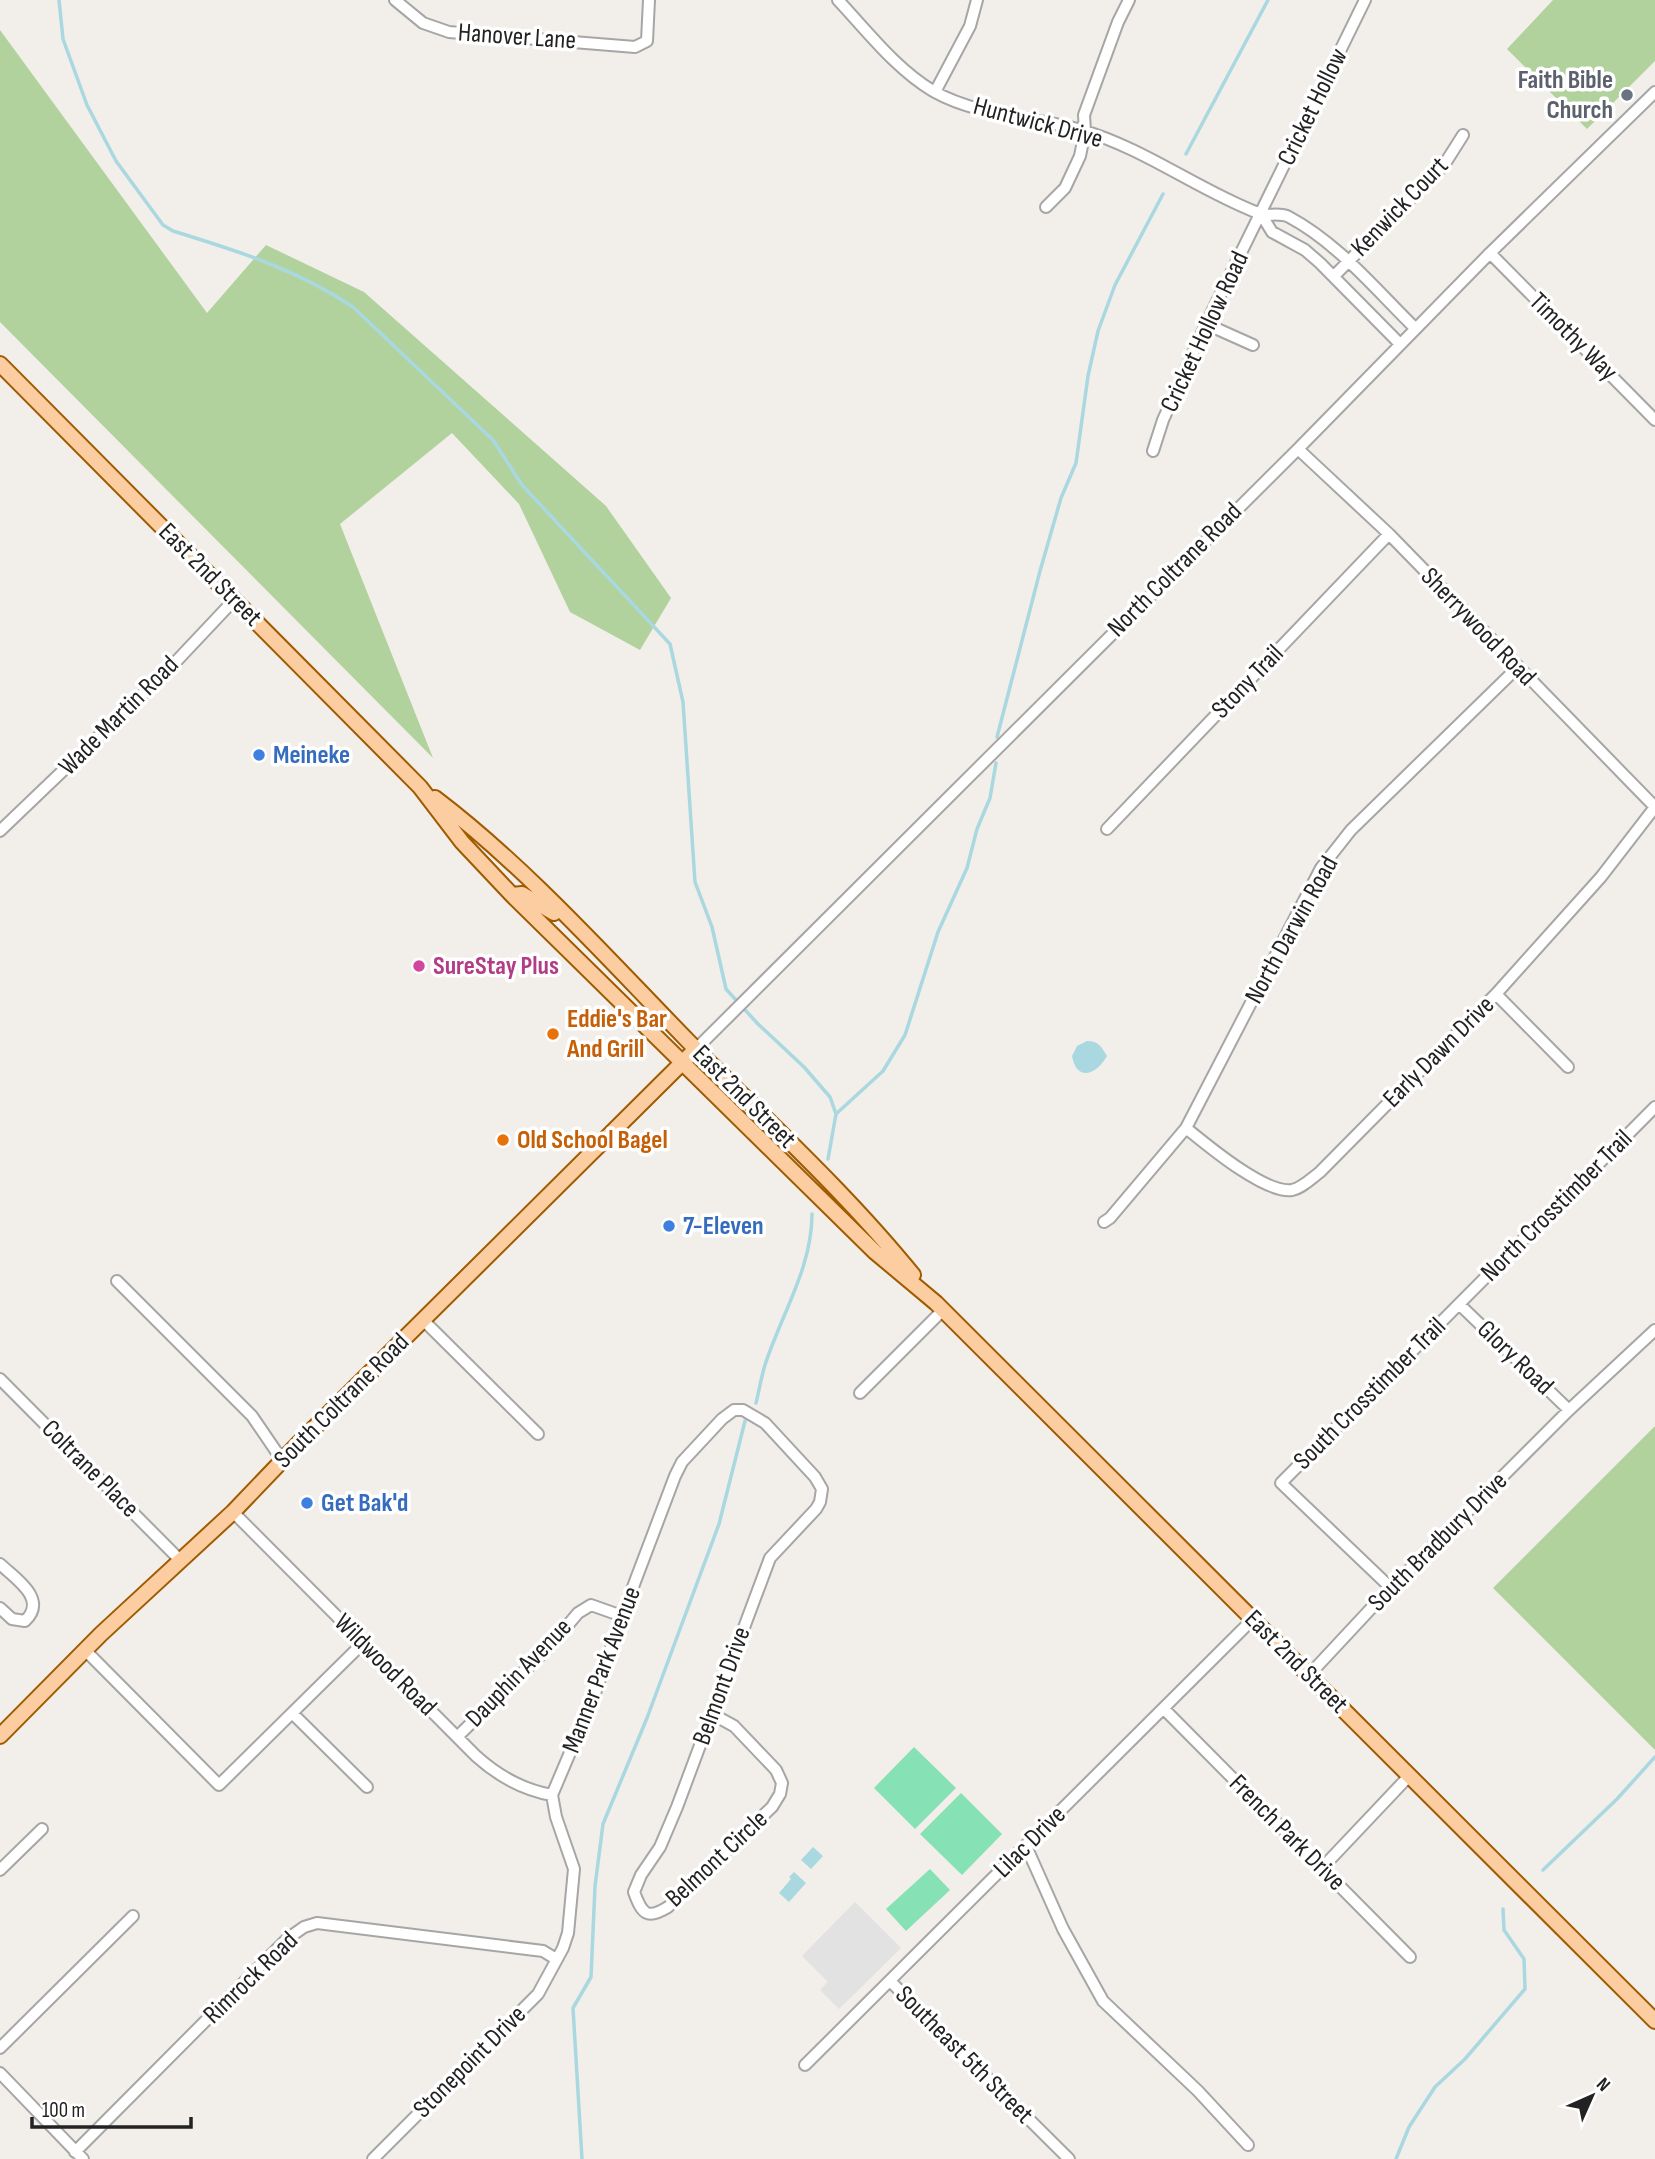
<svg xmlns="http://www.w3.org/2000/svg" width="1655" height="2159" font-family="'Sofia Sans Condensed',sans-serif">
  <style>
    .forest { fill: #b1d29d }
    .pitch { fill: #86e1b5 }
    .parking { fill: #e2e2e2 }
    .water { fill: #a9d8e0 }
    .lines { fill: none; stroke-linecap: round; stroke-linejoin: round }
    .stream { stroke: #a9d8e0; stroke-width: 3.5 }
    .minor-casing { stroke: #a6a6a6; stroke-width: 14 }
    .major-casing { stroke: #9f5b00; stroke-width: 18 }
    .minor { stroke: #fff; stroke-width: 10 }
    .major { stroke: #fdcda2; stroke-width: 14 }
    .worship-dot { fill: #6b7280; stroke: #fff; stroke-width: 2.5 }
    .shop-dot { fill: #3f7fe0; stroke: #fff; stroke-width: 2.5 }
    .hotel-dot { fill: #d1479c; stroke: #fff; stroke-width: 2.5 }
    .food-dot { fill: #e8710a; stroke: #fff; stroke-width: 2.5 }
    .labels { text-anchor: middle; dominant-baseline: central; stroke-width: 7; stroke-linejoin: round; paint-order: stroke }
    .street-label { font-size: 26px; fill: #222; stroke: #fff }
    .worship-label { font-size: 26px; font-weight: bold; fill: #5b616d; stroke: #fff; text-anchor: end }
    .shop-label { font-size: 26px; font-weight: bold; fill: #366cbe; stroke: #fff; text-anchor: start }
    .hotel-label { font-size: 26px; font-weight: bold; fill: #b23c85; stroke: #fff; text-anchor: start }
    .food-label { font-size: 26px; font-weight: bold; fill: #c56008; stroke: #fff; text-anchor: start }
  </style>
  <rect width="100%" height="100%" fill="#f2eee9"/>
  <path class="forest" d="M1553,0h102v61l-68,68 -80,-80z
    M0,30l207,283 59,-68 98,47 242,214 65,92 -31,52 -70,-38 -51,-108 -67,-71 -112,91 93,234 -433,-436z
    M1655,1426v324l-162,-162z"/>
  <path class="pitch" d="M914,1747l42,41 -41,41 -41,-41z
    M961,1793l41,41 -40,41 -42,-41z
    M930,1869l20,21 -44,41 -20,-22z"/>
  <path class="parking" d="M855,1902l46,46 -62,61 -19,-19 8,-8 -26,-26z"/>
  <path class="water" d="M1087,1041c11,0 14,5 20,15 -10,18 -30,27 -35,0l5,-10z
    M813,1847l10,9 -12,13 -10,-9z
    M794,1872l12,11 -17,19 -10,-9 12,-14 -2,-2z"/>
  <g class="lines">
    <path class="stream" d="M59,0l4,39 24,66 29,56 47,64 10,6c65,20 123,38 180,76l140,133 29,45 148,159 13,58 12,180 17,45 14,62 31,34 47,44 26,30 6,17 -8,45
      M1186,154l82,-154
      M997,737l43,-166 21,-73 15,-35 12,-87 10,-45 17,-46 48,-91
      M836,1114l47,-43 22,-36 33,-103 29,-64 10,-39 13,-31 6,-35
      M756,1403c3,-12 5,-25 9,-38 16,-50 47,-97 47,-151
      M1543,1870l74,-71 38,-42
      M582,2159l-9,-151 18,-31 4,-91 8,-62 44,-106 72,-194 26,-103
      M1396,2159l13,-32 26,-40 30,-28 60,-70 -1,-30 -20,-29 -1,-21"/>
    <g class="minor-casing">
      <path id="minor" d="M395,0l28,23 26,9 186,15 12,-6 2,-41
        M838,0c29,31 58,69 95,91 44,25 100,26 148,39 63,18 117,60 177,83 10,4 22,-1 31,4 49,26 87,73 126,111
        M935,92l35,-66 7,-26
        M1046,207l19,-19 15,-32 5,-25 -1,-16 34,-93 11,-22
        M1261,214l11,18 33,18 15,13 80,81
        M1490,253l165,167
        M1334,276l110,-111 19,-30
        M1206,324l47,21
        M1153,451l10,-31 43,-96 159,-324
        M1107,829l282,-295
        M0,831l169,-162 66,-70
        M1496,994l72,73
        M696,1049l602,-600 192,-196 165,-161
        M1186,1128c21,17 79,66 106,62 10,-2 20,-12 28,-18l176,-178 105,-117 54,-70 -266,-273 -91,-85
        M1104,1222l6,-4 76,-90 135,-260 30,-38 166,-162
        M117,1281l135,135 30,44
        M1460,1305l109,105
        M423,1320l115,114
        M0,1379l180,181
        M860,1393l83,-83
        M233,1512l243,244c21,19 48,34 76,39
        M0,1564c16,15 48,35 25,57l-13,-2 -12,-11
        M1392,1589l-111,-106 374,-376
        M85,1650l134,135 144,-142
        M1309,1675l69,-74 191,-191 86,-80
        M1164,1709l246,248
        M292,1713l75,74
        M457,1737l94,-92 27,-32 13,-8 31,11
        M1026,1846l37,83 40,72 95,90 50,54
        M1322,1868l88,-93
        M0,1870l42,-41
        M890,1981l179,178
        M0,2048l133,-132
        M805,2065l448,-446
        M0,2073l83,86
        M75,2152l212,-213 17,-12 13,-4 226,28 13,8
        M373,2159l165,-165 25,-46 5,-15 6,-64 -18,-52 -4,-22 42,-99 28,-80 53,-140 7,-14 40,-43 12,-9h9l22,13 50,54 7,12 -2,13 -4,7 -46,49 -93,249 -17,40 -19,28 -7,17c8,22 13,28 34,15l104,-100 8,-13 2,-11 -6,-13 -42,-44 -22,-12"/>
    </g>
    <g class="major-casing">
      <path id="major" d="M0,364l420,423 42,55 50,53 363,357 61,51 719,718
        M435,798c91,69 173,161 253,243 76,77 157,150 225,234
        M512,895l10,-1 32,19
        M0,1736l101,-102 132,-122 65,-68 398,-395"/>
    </g>
    <use href="#minor" class="minor"/>
    <use href="#major" class="major"/>
  </g>
  <circle class="worship-dot" cx="1627" cy="95" r="7"/>
  <g class="shop-dot">
    <circle cx="259" cy="755" r="7"/>
    <circle cx="669" cy="1226" r="7"/>
    <circle cx="307" cy="1503" r="7"/>
  </g>
  <circle class="hotel-dot" cx="419" cy="966" r="7"/>
  <g class="food-dot">
    <circle cx="553" cy="1034" r="7"/>
    <circle cx="503" cy="1140" r="7"/>
  </g>
  <g class="labels">
    <g class="street-label">
      <text transform="translate(517 37) rotate(4)">Hanover Lane</text>
      <text transform="translate(1313 107) rotate(-64)">Cricket Hollow</text>
      <text transform="translate(1038 123) rotate(15)">Huntwick Drive</text>
      <text transform="translate(1400 207) rotate(-46)">Kenwick Court</text>
      <text transform="translate(1205 332) rotate(-65)">Cricket Hollow Road</text>
      <text transform="translate(1573 337) rotate(45)">Timothy Way</text>
      <text transform="translate(1175 570) rotate(-45)">North Coltrane Road</text>
      <text transform="translate(210 575) rotate(45)">East 2nd Street</text>
      <text transform="translate(1478 627) rotate(46)">Sherrywood Road</text>
      <text transform="translate(1248 682) rotate(-46)">Stony Trail</text>
      <text transform="translate(119 716) rotate(-45)">Wade Martin Road</text>
      <text transform="translate(1292 930) rotate(-61)">North Darwin Road</text>
      <text transform="translate(1439 1052) rotate(-45)">Early Dawn Drive</text>
      <text transform="translate(744 1097) rotate(45)">East 2nd Street</text>
      <text transform="translate(1557 1206) rotate(-45)">North Crosstimber Trail</text>
      <text transform="translate(1515 1358) rotate(44)">Glory Road</text>
      <text transform="translate(1370 1394) rotate(-45)">South Crosstimber Trail</text>
      <text transform="translate(342 1401) rotate(-45)">South Coltrane Road</text>
      <text transform="translate(90 1469) rotate(45)">Coltrane Place</text>
      <text transform="translate(1438 1542) rotate(-45)">South Bradbury Drive</text>
      <text transform="translate(1296 1662) rotate(45)">East 2nd Street</text>
      <text transform="translate(385 1665) rotate(45)">Wildwood Road</text>
      <text transform="translate(602 1670) rotate(-69)">Manner Park Avenue</text>
      <text transform="translate(519 1673) rotate(-46)">Dauphin Avenue</text>
      <text transform="translate(722 1686) rotate(-70)">Belmont Drive</text>
      <text transform="translate(1287 1833) rotate(45)">French Park Drive</text>
      <text transform="translate(1030 1842) rotate(-45)">Lilac Drive</text>
      <text transform="translate(717 1859) rotate(-43)">Belmont Circle</text>
      <text transform="translate(251 1978) rotate(-44)">Rimrock Road</text>
      <text transform="translate(964 2055) rotate(45)">Southeast 5th Street</text>
      <text transform="translate(470 2062) rotate(-45)">Stonepoint Drive</text>
    </g>
    <g class="worship-label">
      <text x="1613" y="80">Faith Bible<tspan x="1613" dy="30">Church</tspan></text>
    </g>
    <g class="shop-label">
      <text x="273" y="755">Meineke</text>
      <text x="683" y="1226">7-Eleven</text>
      <text x="321" y="1503">Get Bak'd</text>
    </g>
    <g class="hotel-label">
      <text x="433" y="966">SureStay Plus</text>
    </g>
    <g class="food-label">
      <text x="567" y="1019">Eddie's Bar<tspan x="567" dy="30">And Grill</tspan></text>
      <text x="517" y="1140">Old School Bagel</text>
    </g>
  </g>
  <g transform="translate(1592 2096) rotate(45)" stroke="#ffffff" stroke-width="5" paint-order="stroke">
  <path d="M0-5L12 26L0 18L-12 26Z" fill="#222222"/>
  <text y="-10" font-size="19" font-weight="bold" text-anchor="middle" fill="#222222">N</text>
  </g>
  <path d="M32 2117v10h159v-10" fill="none" stroke="#222222" stroke-width="3.5"/>
  <text x="42" y="2117" font-size="21" fill="#222222" stroke="#ffffff" stroke-width="5" paint-order="stroke">100 m</text>
</svg>
